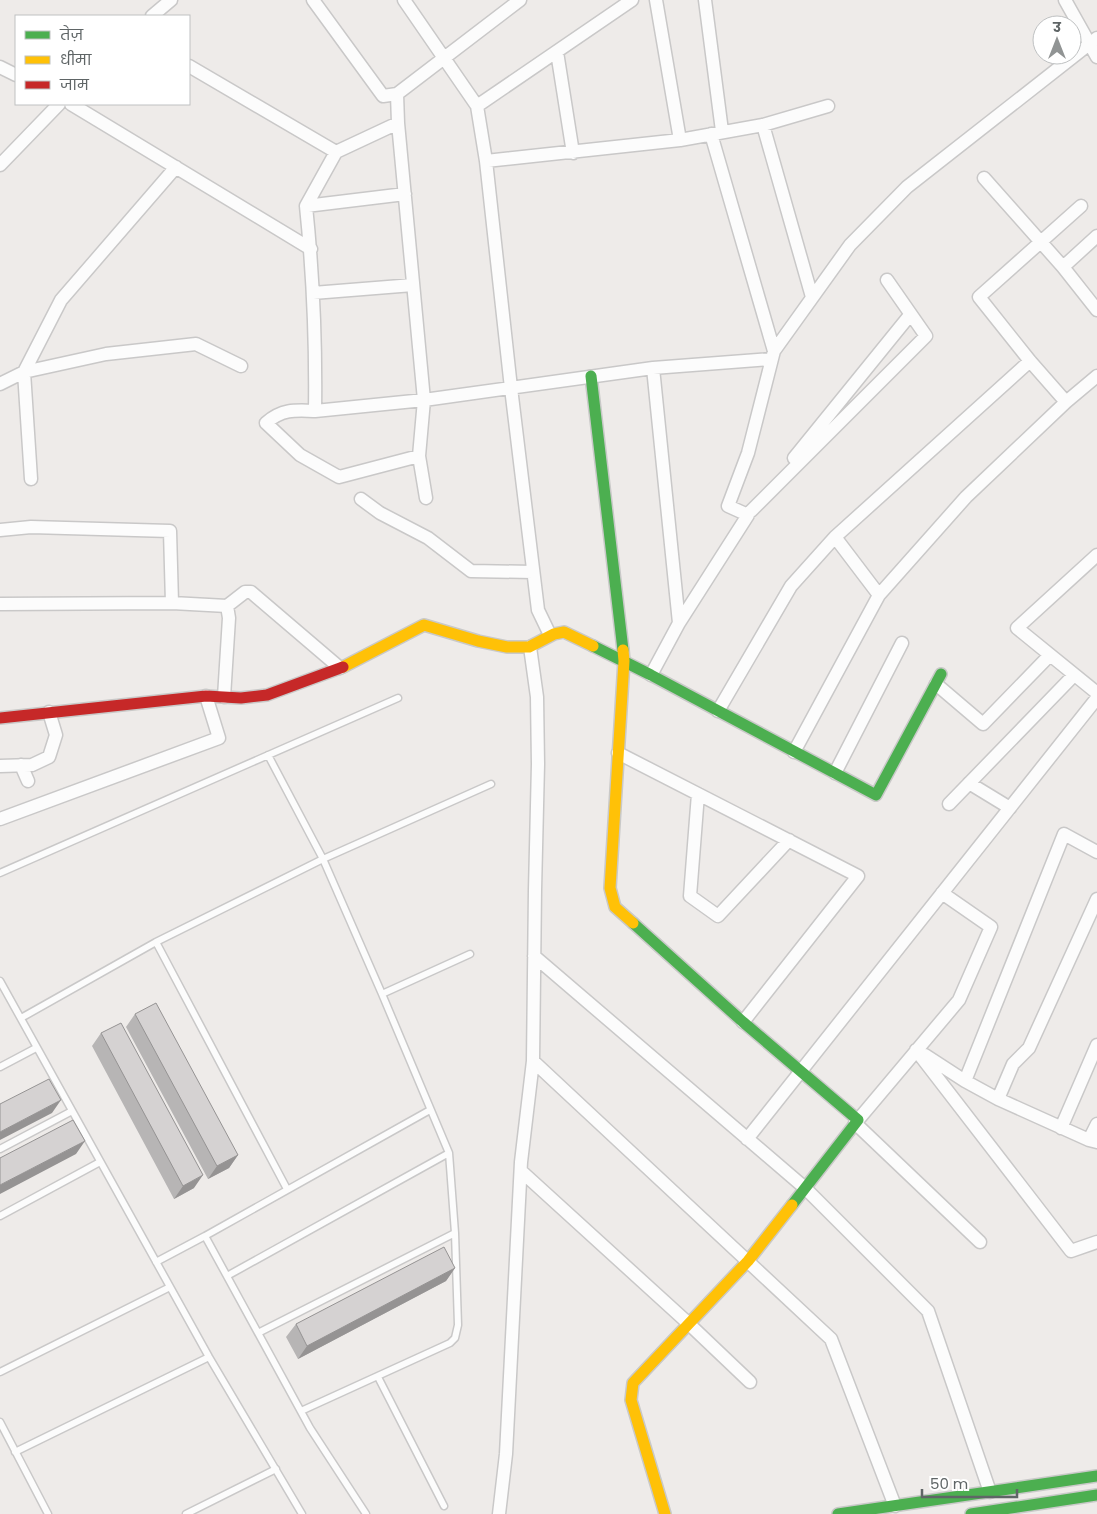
<svg xmlns="http://www.w3.org/2000/svg" width="1097" height="1514" font-family="Poppins,'Noto Sans Devanagari',sans-serif">
  <style>
    .lines { fill: none; stroke-linecap: round; stroke-linejoin: round }
    .lane-casing { stroke: #c9c8c8; stroke-width: 9 }
    .street-casing { stroke: #c9c8c8; stroke-width: 15 }
    .fast-casing { stroke: #c9c9c8; stroke-width: 14 }
    .slow-casing { stroke: #c9c9c8; stroke-width: 14 }
    .jam-casing { stroke: #c9c9c8; stroke-width: 14 }
    .lane { stroke: #fcfcfc; stroke-width: 6 }
    .street { stroke: #fcfcfc; stroke-width: 12 }
    .fast { stroke: #4caf50; stroke-width: 11 }
    .slow { stroke: #ffc107; stroke-width: 11 }
    .jam { stroke: #c62828; stroke-width: 11 }
    .wall { fill: #b7b5b5 }
    .shaded-wall { fill: #959393 }
    .building { fill: #d5d2d2; stroke: #959393 }
  </style>
  <rect width="100%" height="100%" fill="#eeebe9"/>
  <g class="lines">
    <g class="lane-casing">
      <path id="lane" d="M268,755l55,104 59,135 67,159 6,80
        M0,873l398,-175
        M156,942l131,247
        M0,981l209,376 93,157
        M382,994l88,-40
        M21,1018l135,-76 167,-83 168,-75
        M0,1067l36,-19
        M0,1149l72,-38
        M0,1216l100,-54
        M205,1236l105,192 56,86
        M156,1262l49,-26 225,-126
        M227,1276l222,-123
        M258,1333l197,-100 3,92 -3,13 -5,5 -149,68
        M0,1372l170,-85
        M378,1377l66,129
        M0,1422l48,92
        M15,1452l194,-95
        M186,1514l90,-45"/>
    </g>
    <g class="street-casing">
      <path id="street" d="M313,0l70,96 14,-2 123,-94
        M404,0l73,106 9,55 25,227 27,222 12,25
        M656,0l24,140
        M705,0l17,131
        M1065,0l32,57
        M152,16l19,-16
        M557,52l16,101
        M189,66l147,86
        M0,67l16,8
        M397,94l1,29 26,277 -5,56 7,42
        M71,104l240,145
        M477,106l155,-106
        M763,125l49,172
        M711,134l63,217
        M486,161l194,-21 83,-15 65,-19
        M0,165l59,-61
        M984,178l79,89 34,43
        M405,194l-99,12c7,68 10,136 9,205l109,-11 229,-32 118,-9
        M306,206l30,-54 62,-29
        M1063,267l34,-31
        M313,293l100,-8
        M653,368l26,255
        M0,384l24,-12 82,-18 90,-10 45,22
        M1066,402l-36,-41 -51,-64 102,-91
        M315,411c-20,-1 -33,-2 -49,12l34,32 39,22 80,-21
        M794,458l116,-143
        M31,479l-7,-107 37,-72 115,-133
        M361,499l19,14 48,25 43,33 62,1
        M751,511l175,-175 -39,-56
        M0,530l31,-3 139,4 2,72
        M1097,555l-80,73 80,65
        M879,595l87,-98 100,-95 31,-26
        M0,604l172,-1 55,3 18,-14h6l89,76
        M651,675l28,-52 69,-108 -20,-9 20,-53 26,-102 76,-106 57,-58 190,-149
        M936,684l47,40 66,-68
        M224,697l5,-79 -2,-12
        M718,711l73,-125 44,-49 195,-176
        M794,752l85,-157 -44,-58
        M618,753l240,123 -115,146
        M21,765l7,16
        M0,766l32,-1 17,-8 7,-22 -7,-23
        M835,773l67,-130
        M969,783l41,25
        M698,794l-8,102 28,20 71,-76
        M949,804l125,-129
        M0,819l219,-81 -13,-42
        M534,956l271,232 123,123 62,181
        M916,1050l155,201 26,-9
        M925,1055l40,26 33,18 91,41 8,2
        M533,1061l298,278 64,167
        M965,1081l99,-247 33,18
        M998,1099l15,-35 16,-16 68,-149
        M858,1120l101,-120 32,-73 -49,-34
        M855,1123l125,119
        M1061,1128l36,-83
        M747,1139l350,-441
        M1089,1140l8,-16
        M521,1171l167,152 62,59
        M499,1514l7,-60 15,-292 12,-101 2,-171 3,-126 -1,-67 -7,-50"/>
    </g>
    <g class="fast-casing">
      <path id="fast" d="M591,376l32,274
        M593,646l58,29 225,120 65,-121
        M633,923l110,99 115,98 -66,85
        M838,1514l259,-38
        M971,1514l126,-19"/>
    </g>
    <g class="slow-casing">
      <path id="slow" d="M623,650l1,11 -14,227 5,19 18,16
        M343,667l81,-42 54,16 29,6h22l25,-13 10,-2 29,14
        M665,1514l-34,-114 2,-17 115,-122 44,-56"/>
    </g>
    <g class="jam-casing">
      <path id="jam" d="M0,718l206,-22 35,2 26,-3 76,-28"/>
    </g>
    <use href="#lane" class="lane"/>
    <use href="#street" class="street"/>
    <use href="#fast" class="fast"/>
    <use href="#slow" class="slow"/>
    <use href="#jam" class="jam"/>
  </g>
  <path class="wall" d="M135,1014l103,141 -9,13 -21,11 -82,-152z
    M101,1033l93,155 -20,11 -82,-153z
    M455,1268l-9,13 -148,78 -12,-22 10,-13z"/>
  <path class="shaded-wall" d="M61,1100l-9,13 -52,27v-8z
    M85,1141l-9,13 -76,40v-9z
    M238,1155l-9,13 -21,11 9,-13z
    M203,1175l-9,13 -20,11 9,-13z
    M455,1268l-9,13 -148,78 9,-13z"/>
  <path class="building" d="M156,1003l82,152 -21,11 -82,-152z
    M121,1023l82,152 -20,11 -82,-153z
    M49,1079l12,21 -61,32v-28z
    M73,1120l12,21 -85,44v-27z
    M444,1247l11,21 -148,78 -11,-22z"/>
  <rect x="15" y="15" width="175" height="90" fill="#ffffff" stroke="#bfc1c2"/>
  <rect x="25" y="31" width="25" height="8" fill="#4caf50" stroke="#bfc1c2"/>
  <text x="60" y="40" font-size="15" fill="#5f6566">तेज़</text>
  <rect x="25" y="56" width="25" height="8" fill="#ffc107" stroke="#bfc1c2"/>
  <text x="60" y="65" font-size="15" fill="#5f6566">धीमा</text>
  <rect x="25" y="81" width="25" height="8" fill="#c62828" stroke="#bfc1c2"/>
  <text x="60" y="90" font-size="15" fill="#5f6566">जाम</text>
  <g transform="translate(1057 40)"><circle r="24" fill="#ffffff" stroke="#bfc1c2"/>
  <path d="M0-4L9 19L0 12L-9 19Z" fill="#919494"/>
  <text y="-8" font-size="14" font-weight="bold" text-anchor="middle" fill="#5f6566">उ</text>
  </g>
  <path d="M922 1489v8h95v-8" fill="none" stroke="#5f6566" stroke-width="2.5"/>
  <text x="930" y="1489" font-size="15" fill="#5f6566" stroke="#ffffff" stroke-width="4" paint-order="stroke">50 m</text>
</svg>
